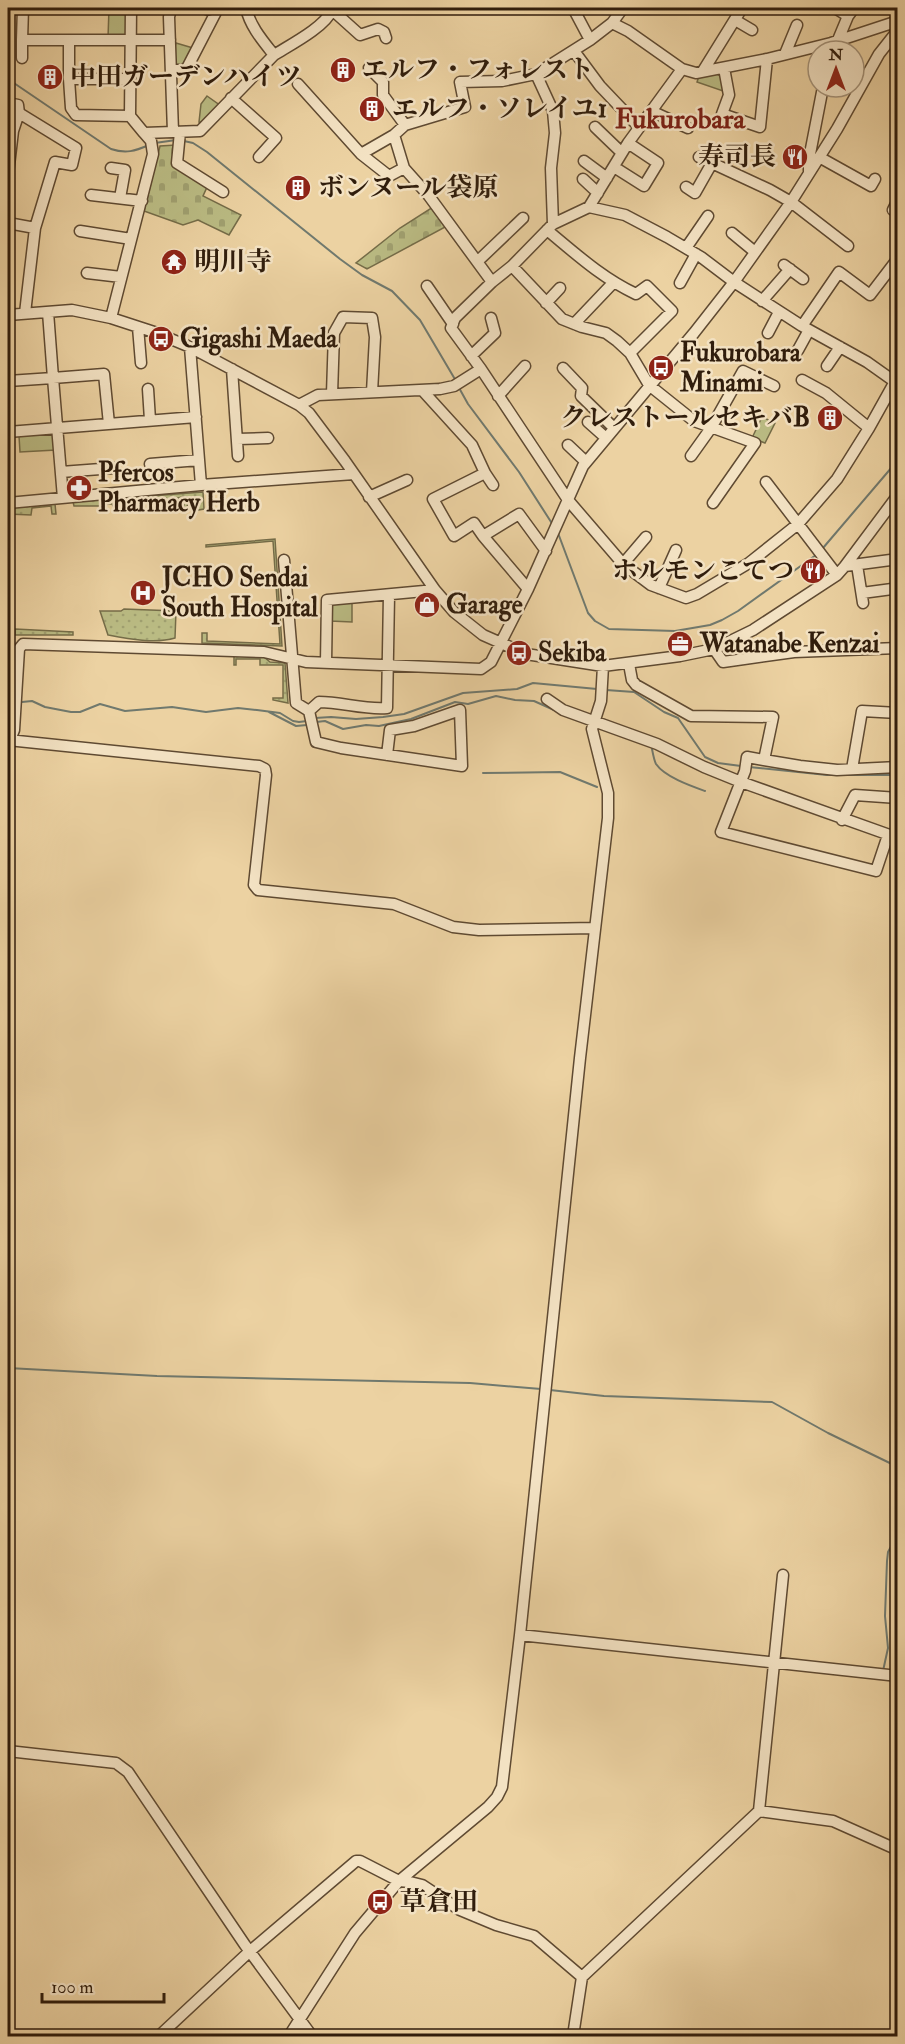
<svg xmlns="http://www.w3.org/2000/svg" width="905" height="2044" font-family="'IM FELL Double Pica','Noto Serif JP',serif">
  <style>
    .grass { fill: url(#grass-dots); stroke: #756c48; stroke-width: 1.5 }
    .cemetery { fill: url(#cemetery-stones); stroke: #756c48; stroke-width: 1.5 }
    .park { fill: #babb83; stroke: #756c48; stroke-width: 1.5 }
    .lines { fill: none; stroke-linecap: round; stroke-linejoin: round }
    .stream { stroke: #70796e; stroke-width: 2 }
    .minor-casing { stroke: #5f4a32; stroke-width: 13 }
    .minor { stroke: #f3e2c3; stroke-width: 10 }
    .labels { text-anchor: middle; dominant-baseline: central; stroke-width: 5; stroke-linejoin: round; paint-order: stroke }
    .poi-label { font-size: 26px; font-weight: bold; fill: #301d0c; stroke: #f3e2c3; text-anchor: start }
    .quarter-label { font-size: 28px; font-weight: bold; fill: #7a1f14; stroke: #f3e2c3 }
  </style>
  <defs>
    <pattern id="grass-dots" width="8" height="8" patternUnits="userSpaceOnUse" patternTransform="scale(1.5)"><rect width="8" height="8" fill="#babb83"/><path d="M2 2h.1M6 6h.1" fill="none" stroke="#a0a070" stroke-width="1.8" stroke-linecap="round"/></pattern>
    <pattern id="cemetery-stones" width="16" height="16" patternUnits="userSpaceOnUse" patternTransform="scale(1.5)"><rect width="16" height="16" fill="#babb83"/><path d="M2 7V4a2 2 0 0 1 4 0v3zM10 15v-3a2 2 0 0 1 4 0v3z" fill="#a0a070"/></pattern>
  </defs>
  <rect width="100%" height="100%" fill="#ecd2a2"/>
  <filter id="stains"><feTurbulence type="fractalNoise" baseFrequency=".00333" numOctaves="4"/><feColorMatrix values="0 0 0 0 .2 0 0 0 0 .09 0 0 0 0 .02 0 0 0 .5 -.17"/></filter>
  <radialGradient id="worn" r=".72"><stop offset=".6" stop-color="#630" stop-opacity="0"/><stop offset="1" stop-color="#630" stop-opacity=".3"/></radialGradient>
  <path class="grass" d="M203,492l1,17 -6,1v-10h-10l-1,8h-3v-11l-6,1v10h-2l-1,-10h-5v9h-4v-9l-7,1v8h-2l-1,-8 -5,1 -1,7h-2l-1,-7 -5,1 -1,6h-2l-1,-6 -5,1 -1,5h-2l-1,-5h-5v5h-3v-5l-5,1 -1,4 -2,-1 -1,-2h-5l-1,2h-32l-1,-4z
    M55,504l1,10h-4l-1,-8 -19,2 -1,7 -23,-1v-7z
    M275,539l7,107 -80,-3v-10h5v8l73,3 -7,-103 -67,6v-2z
    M124,609l52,2 -1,27c-20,6 -46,1 -67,-3l-8,-24h21z
    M15,629l58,3v3h-58z
    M234,656l30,1 6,5 15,1 3,40 -15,-3v-2h10v-33h-23v-6h-24v6h-2z"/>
  <path class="cemetery" d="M176,145l-1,20 33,20 -5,11 38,19 -12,20 -31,-15 -15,5 -39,-14 16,-65z
    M433,207l14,19 -80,43 -11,-6 44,-35z"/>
  <path class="park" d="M109,8h18l2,25 -5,5h-16z
    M176,43l17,5 -11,19 -5,-1c-3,-7 -4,-15 -1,-23z
    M717,74l5,3 1,14 -26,-9 2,-6z
    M207,96l14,10 -15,17 -7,-1 2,-18z
    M762,417l13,6 -10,20 -13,-5z
    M49,433l5,2 2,15 -36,2 -1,-16z
    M352,601v21l-22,-1v-15l3,-4z"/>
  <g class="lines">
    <path class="stream" d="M8,79l103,70c15,5 24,2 38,-4
      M184,141l9,2 14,9 133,107 22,16 30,16 28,29 36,61
      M155,143l21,-3
      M458,386l10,18 51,68 34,53
      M558,533l30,80 7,8 14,8 66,2 35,-6 12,-5 16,-9 78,-56
      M823,548l75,-88
      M606,690l28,2 30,20 14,6 27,39 13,6 23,3
      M22,702l10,-1 13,6 26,5h9l20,-8 25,7 47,-4 34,5 32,-4 19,2 23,3 13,8 6,1 8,-1
      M269,712l27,14 11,-1
      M315,718l16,-1 25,2 27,-2 21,-3 59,-21 54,-4 16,-6 64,6
      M316,722l9,-1 18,8 23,-4 13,1 32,-7 44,-17 13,2 28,-8 19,4 19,1 20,9
      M652,749c1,5 2,11 4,15 9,13 35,22 49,27
      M749,767l78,8h71
      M483,773l77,-1 37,15
      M8,1368l149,8 313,7 71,6
      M550,1390l54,6 168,6 56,31 70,34
      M883,1671l5,-23 -3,-32 2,-55 1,-9 10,-18"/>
    <g class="minor-casing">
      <path id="minor" d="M23,8l-1,32h148
        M131,8l-1,108 14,17
        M330,8l30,27 18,-6 6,3 2,6
        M573,8l17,32
        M835,8l13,8
        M735,20l17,10
        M898,21l-67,22 -64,16 -71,14 -14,-4 -54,74 -39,64 -36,17 -41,42 -20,16 -37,36 -4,10 30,41 87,131 55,64 28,21 35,13 11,-4 52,-31 49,-39 39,-45 32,-51 29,-52
        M612,23l16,8 54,38
        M69,40v39h61
        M838,40l10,-24 6,-8
        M574,51l26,35 39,41
        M785,54l12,-29
        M274,55c16,-10 51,-28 58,-45
        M22,58v-18
        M369,68l14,14v13l22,30
        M724,68l5,27 -7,19 38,13 7,-68
        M172,70h14l30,-58 -13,-4
        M703,71l39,-63
        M536,74l17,37 2,22 -4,35 2,56
        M69,79l2,29 5,7 54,1
        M298,84l63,70
        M231,98l45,40 -17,19
        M8,103l10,2 1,8 57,35 -4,17 -17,-3 -20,66 -10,85
        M651,111l37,17
        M595,127l27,26
        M173,132l27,-1 74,-76c-12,-15 -24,-29 -28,-47
        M180,132l-3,31 46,29
        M394,135l-33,19 28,22 15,-8
        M699,157l71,33 21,12 57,44
        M819,157l52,29 4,-7
        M584,161l23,17
        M614,167l30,19 14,-23 -30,-20
        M111,168l14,2 -5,28
        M809,172v-13l14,-72
        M8,174l5,-43 6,-18
        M583,179l15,14
        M686,187l9,6 17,-30
        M91,195l51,6
        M898,200l-5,10 5,3
        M589,207l36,8 42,22 34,20 33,25 68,44 65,36 31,22
        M8,223l27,5
        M547,230c29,24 55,48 89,64l11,-8 25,25 -42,42
        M80,231l51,8
        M732,233l23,19
        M686,248l22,-32
        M478,261l45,-43
        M784,265l19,14
        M512,266l50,53 20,8 24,6 11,8 13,12 19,32 45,36 61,22 -42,60
        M87,273l34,4
        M492,282l-63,-86 -25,-28 -10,-33 11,-10 60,-18 -5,-25 42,-1 34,-7 54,-34 22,-17 11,-15
        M680,283l16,-29
        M427,286l26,38
        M762,301l28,-32
        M546,303l14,-15
        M8,315l64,-5 39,8 43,14 36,15 109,58 10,8 36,48 90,129 19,22 29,23 43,19 77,12 77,-10 34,-7 39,-19 84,-55 8,-9 53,-7
        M111,318l42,-164 -2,-13 -7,-8 29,-1 -4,-115 2,-9
        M574,324l39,-41
        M802,326l37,-54 31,23 26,-34
        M138,327l3,36
        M768,333l11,-21
        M190,347l11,138
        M798,350l11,-20
        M471,356l24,-23 -4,-15
        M827,366l13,-19
        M563,368l19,20 -1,8 33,32
        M232,369l6,87
        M802,380l24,13 43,35
        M8,381l45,-3 -5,-66
        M148,389l2,31
        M422,390l50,55 13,28 -52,26 21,37 20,-13 9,13 45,53
        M332,394l2,-61 9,-16 29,1 3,19 -3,55
        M498,396l27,-30
        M299,405l19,-10 122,-6 14,-3 27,-17
        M588,422l18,16
        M8,432l188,-15
        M237,439l31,-1
        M568,445l18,17
        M691,456l20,-28 32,-57 31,15
        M150,464l49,-4
        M61,472l53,-4
        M485,473l8,12
        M766,482l71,93
        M369,497l38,-17
        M63,498l-10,-120 51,-4 5,50
        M8,503l193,-18 153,-11
        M483,536l36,-22 27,37
        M284,560l12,143 13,8 7,31 25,6 121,18 -2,-56 -46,16 -24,4 -3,25
        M623,564l23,-27
        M857,565l6,38
        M845,566l53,-71
        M659,588l17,-38
        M862,593l30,-4
        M714,649l9,13 71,-10 104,-4
        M326,663l1,-63 108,-10
        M629,664l3,16 4,5 55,31 82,1 -9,43 -17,-3 -2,14 -24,61 155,39 12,-36
        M547,699l16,11 94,34 47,23 37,15 157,56
        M309,711l10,-9c23,0 45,8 68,6l2,-113
        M8,740l251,26 6,3 1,6 -12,110 4,5 136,14 59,23 26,3 116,-2
        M10,740l4,-10 5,-81 4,-5 241,8 42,10 175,7 10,-7 37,-73 55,-123 111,-133 40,-51 57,-80 46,-73 42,-75 19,-24
        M764,760l36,6 37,4 61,-3
        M852,769l10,-58 36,2
        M842,820l13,-25 43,3
        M897,1550h1
        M520,1635l378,41
        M8,1751l108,12 12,9 117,173 67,91
        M759,1811l74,10 65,29
        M159,2036l90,-84 107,-91h4l39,20 11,1 12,3 38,25 36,15 38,11 48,41
        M289,2036l66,-103 44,-52 89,-74 9,-10 5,-10 18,-152 60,-577 28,-240v-25l-16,-64 9,-28 2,-35
        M573,2036l9,-59 177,-166 24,-236"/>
    </g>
    <use href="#minor" class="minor"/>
  </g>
  <defs>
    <g id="building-disc" transform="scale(1.35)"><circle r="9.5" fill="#8f2418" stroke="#f3e2c3"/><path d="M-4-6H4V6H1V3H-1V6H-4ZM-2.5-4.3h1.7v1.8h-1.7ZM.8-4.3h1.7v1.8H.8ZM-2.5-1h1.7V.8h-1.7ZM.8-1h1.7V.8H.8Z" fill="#fff"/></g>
    <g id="restaurant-disc" transform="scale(1.35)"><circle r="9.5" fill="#8f2418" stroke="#f3e2c3"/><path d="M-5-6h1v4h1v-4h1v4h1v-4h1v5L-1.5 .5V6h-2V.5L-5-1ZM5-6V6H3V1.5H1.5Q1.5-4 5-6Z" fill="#fff"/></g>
    <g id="temple-disc" transform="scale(1.35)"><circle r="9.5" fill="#8f2418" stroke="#f3e2c3"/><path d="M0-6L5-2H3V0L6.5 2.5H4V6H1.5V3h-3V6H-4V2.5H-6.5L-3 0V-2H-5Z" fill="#fff"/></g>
    <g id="bus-disc" transform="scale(1.35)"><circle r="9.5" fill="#8f2418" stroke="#f3e2c3"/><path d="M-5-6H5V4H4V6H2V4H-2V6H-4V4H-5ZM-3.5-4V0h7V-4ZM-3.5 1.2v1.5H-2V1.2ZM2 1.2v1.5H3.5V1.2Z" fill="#fff"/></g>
    <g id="pharmacy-disc" transform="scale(1.35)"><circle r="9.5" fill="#8f2418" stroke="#f3e2c3"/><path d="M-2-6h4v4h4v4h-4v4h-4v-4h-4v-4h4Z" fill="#fff"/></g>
    <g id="hospital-disc" transform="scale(1.35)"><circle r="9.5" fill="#8f2418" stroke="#f3e2c3"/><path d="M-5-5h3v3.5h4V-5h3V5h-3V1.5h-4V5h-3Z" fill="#fff"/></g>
    <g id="shop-disc" transform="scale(1.35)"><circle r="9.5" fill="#8f2418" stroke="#f3e2c3"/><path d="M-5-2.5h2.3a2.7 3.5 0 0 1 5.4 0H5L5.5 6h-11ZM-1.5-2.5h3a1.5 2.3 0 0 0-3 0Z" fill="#fff"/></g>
    <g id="office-disc" transform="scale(1.35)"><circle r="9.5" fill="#8f2418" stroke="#f3e2c3"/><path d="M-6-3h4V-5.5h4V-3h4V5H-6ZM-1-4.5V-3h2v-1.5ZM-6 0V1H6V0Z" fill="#fff"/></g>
  </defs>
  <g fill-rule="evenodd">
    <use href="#building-disc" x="343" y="70"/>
    <use href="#building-disc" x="50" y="77"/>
    <use href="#building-disc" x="372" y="109"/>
    <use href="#restaurant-disc" x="795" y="157"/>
    <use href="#building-disc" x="298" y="188"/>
    <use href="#temple-disc" x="174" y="262"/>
    <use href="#bus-disc" x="161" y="339"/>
    <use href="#bus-disc" x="661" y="368"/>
    <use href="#building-disc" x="830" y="418"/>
    <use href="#pharmacy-disc" x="79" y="488"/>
    <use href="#restaurant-disc" x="813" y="571"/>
    <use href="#hospital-disc" x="143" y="593"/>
    <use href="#shop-disc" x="427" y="605"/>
    <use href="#office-disc" x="680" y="644"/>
    <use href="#bus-disc" x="519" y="653"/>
    <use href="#bus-disc" x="380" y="1902"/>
  </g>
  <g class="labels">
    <g class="poi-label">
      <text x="362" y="70">エルフ・フォレスト</text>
      <text x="70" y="77">中田ガーデンハイツ</text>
      <text x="392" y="109">エルフ・ソレイユ1</text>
      <text x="776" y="157" text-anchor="end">寿司長</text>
      <text x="318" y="188">ボンヌール袋原</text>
      <text x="194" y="262">明川寺</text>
      <text x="180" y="339">Gigashi Maeda</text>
      <text x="680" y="353">Fukurobara<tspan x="680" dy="30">Minami</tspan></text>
      <text x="810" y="418" text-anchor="end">クレストールセキバB</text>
      <text x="98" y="473">Pfercos<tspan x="98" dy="30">Pharmacy Herb</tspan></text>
      <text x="794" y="571" text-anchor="end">ホルモンこてつ</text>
      <text x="162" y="578">JCHO Sendai<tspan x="162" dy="30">South Hospital</tspan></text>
      <text x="446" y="605">Garage</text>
      <text x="700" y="644">Watanabe Kenzai</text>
      <text x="538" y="653">Sekiba</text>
      <text x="400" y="1902">草倉田</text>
    </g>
    <g class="quarter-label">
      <text x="680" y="119">Fukurobara</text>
    </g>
  </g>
  <rect width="905" height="2044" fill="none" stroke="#ecd2a2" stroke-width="30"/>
  <rect x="9" y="9" width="887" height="2026" fill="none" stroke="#301d0c" stroke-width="3"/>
  <rect x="15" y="15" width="875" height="2014" fill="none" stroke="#301d0c" stroke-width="1.5"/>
  <g transform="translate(836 69)"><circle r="28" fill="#f3e2c3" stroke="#a5937a" stroke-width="1.5"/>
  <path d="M0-4.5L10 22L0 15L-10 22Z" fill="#8f2418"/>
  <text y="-9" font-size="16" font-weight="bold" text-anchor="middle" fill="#301d0c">N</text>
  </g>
  <path d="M42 1993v9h122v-9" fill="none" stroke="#301d0c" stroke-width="3"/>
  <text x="51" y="1993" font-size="18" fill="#301d0c" stroke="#f3e2c3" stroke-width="4.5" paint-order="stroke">100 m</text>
  <rect width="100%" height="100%" filter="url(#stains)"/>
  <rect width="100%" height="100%" fill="url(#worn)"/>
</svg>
